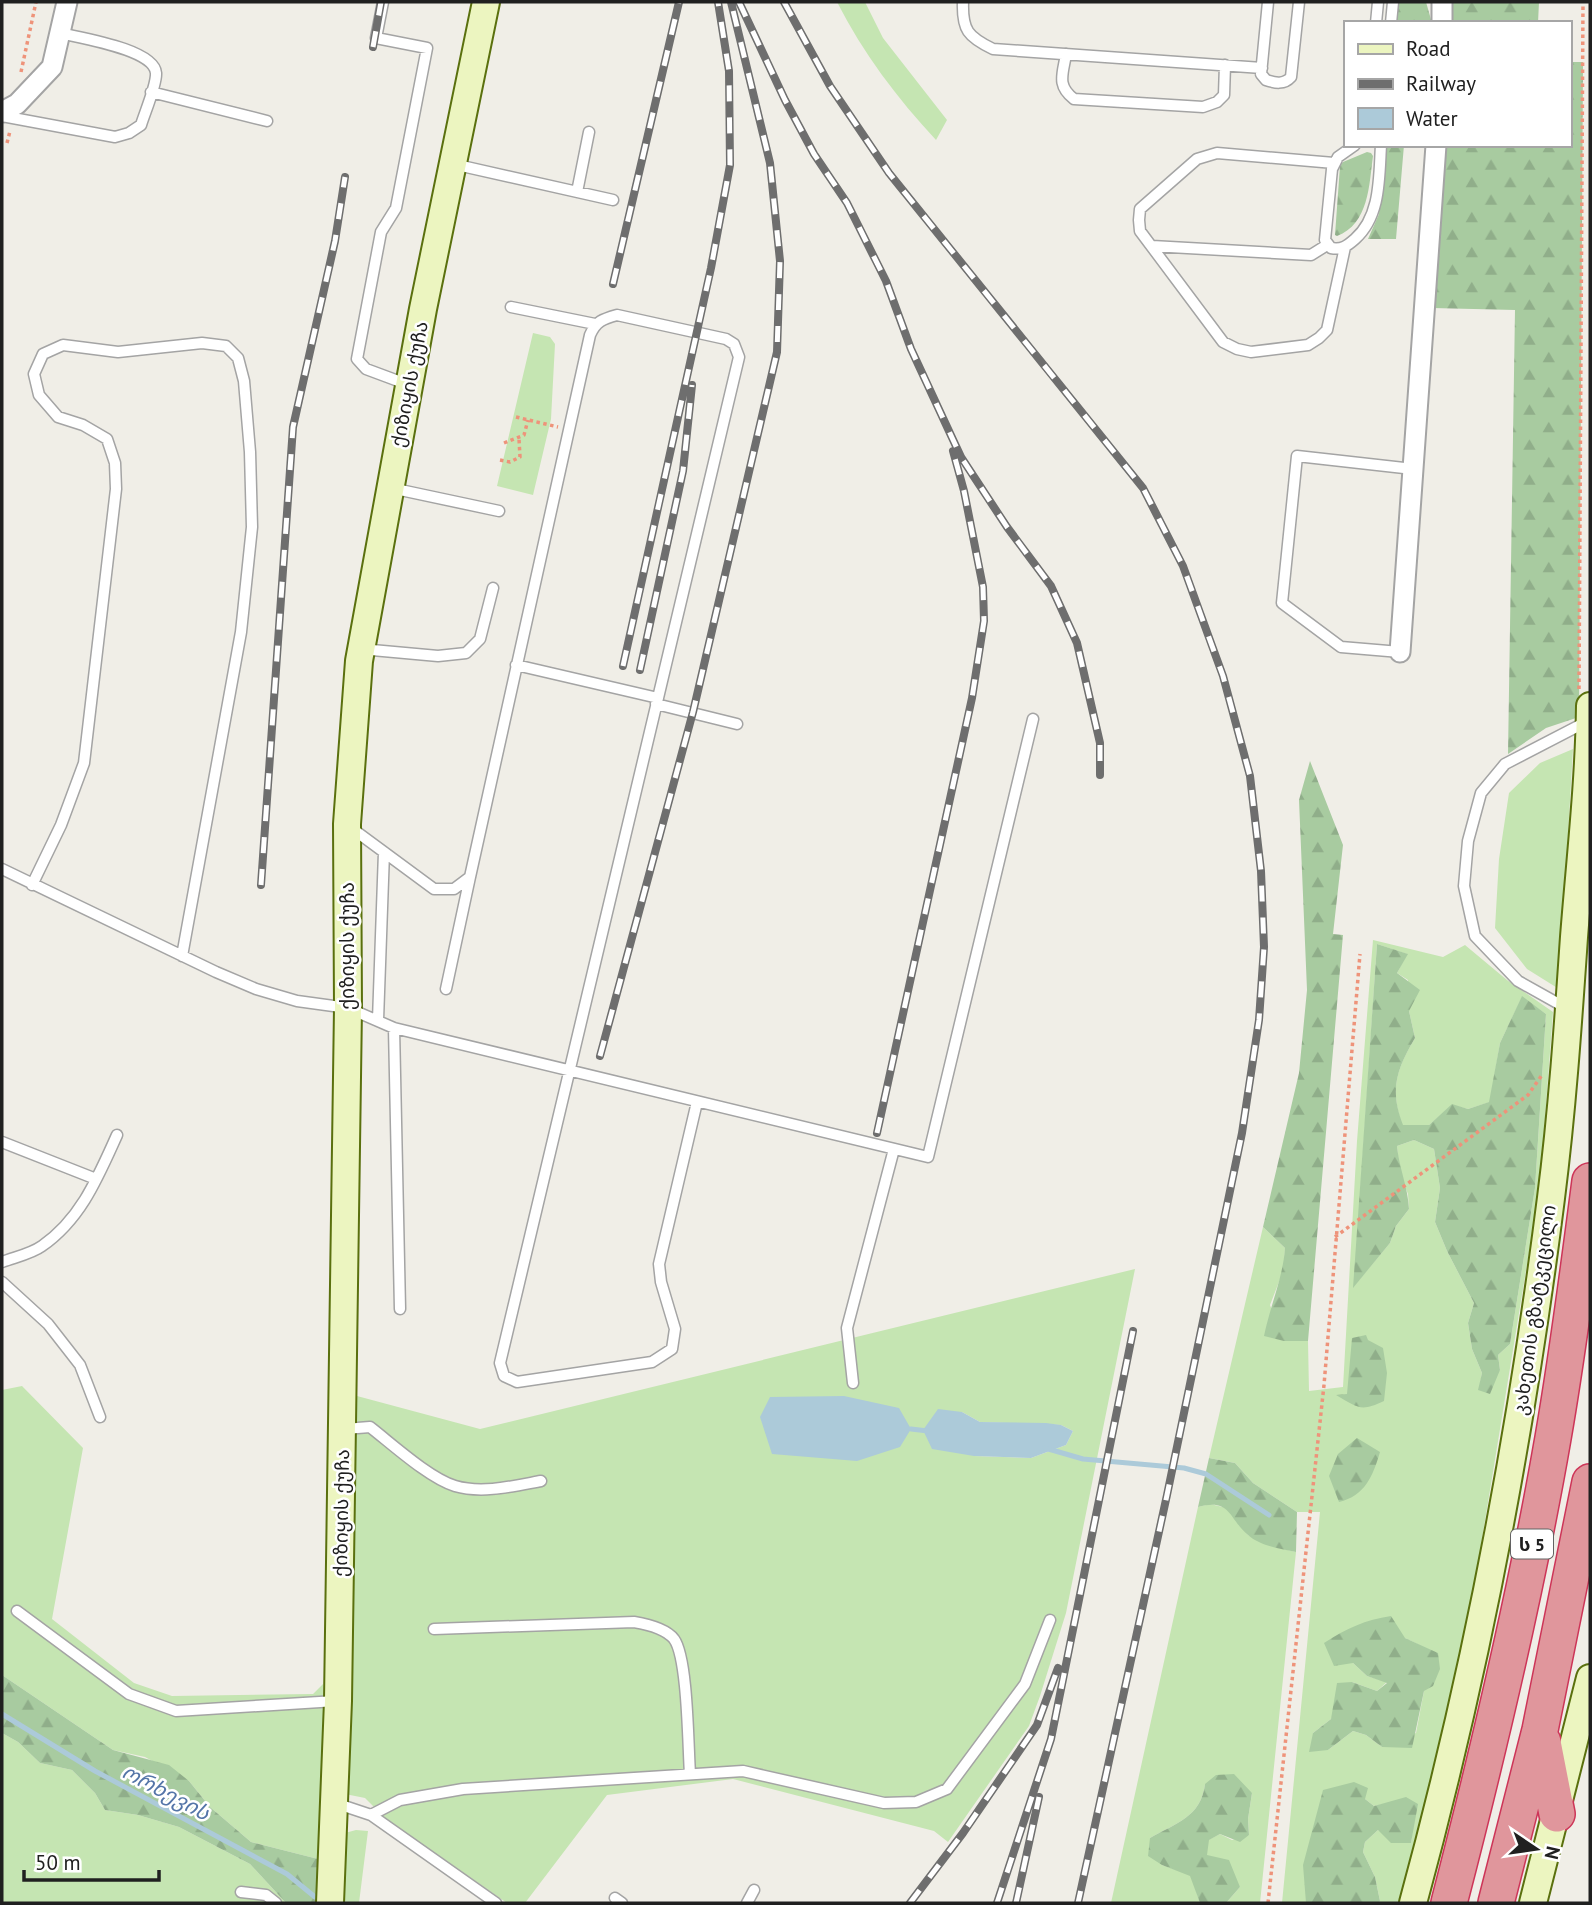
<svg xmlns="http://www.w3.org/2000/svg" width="1592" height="1905" font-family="'PT Sans','Noto Sans Georgian',sans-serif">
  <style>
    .grass { fill: #c5e5b2; fill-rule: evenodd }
    .forest { fill: url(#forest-firs) }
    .water { fill: #accad9 }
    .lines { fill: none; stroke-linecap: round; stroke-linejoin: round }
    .stream { stroke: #accad9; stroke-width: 5 }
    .lane-casing { stroke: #a4a4a4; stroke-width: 13 }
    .street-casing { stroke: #a4a4a4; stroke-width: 23 }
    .secondary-casing { stroke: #5a700e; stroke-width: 30 }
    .highway-casing { stroke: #cd3558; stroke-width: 38 }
    .path { stroke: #ee937a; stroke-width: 3.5; stroke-dasharray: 3.5 3.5; stroke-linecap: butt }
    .lane { stroke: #fff; stroke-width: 10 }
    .street { stroke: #fff; stroke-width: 19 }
    .secondary { stroke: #ecf5c0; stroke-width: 26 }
    .highway { stroke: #e0969c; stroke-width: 35 }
    .rail-casing { stroke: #6e6e6e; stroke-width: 8 }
    .rail { stroke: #fff; stroke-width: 5; stroke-dasharray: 16; stroke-linecap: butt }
    .labels { text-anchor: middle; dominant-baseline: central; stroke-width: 5; stroke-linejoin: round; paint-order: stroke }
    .shield { fill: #fff; stroke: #636363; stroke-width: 2 }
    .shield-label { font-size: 18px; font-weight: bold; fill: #202020 }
    .street-label { font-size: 19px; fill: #202020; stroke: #fff }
    .water-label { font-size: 21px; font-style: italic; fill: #5475a8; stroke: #fff }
  </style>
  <defs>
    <pattern id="forest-firs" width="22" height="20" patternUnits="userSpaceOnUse" patternTransform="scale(1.75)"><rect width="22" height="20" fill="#a8cba0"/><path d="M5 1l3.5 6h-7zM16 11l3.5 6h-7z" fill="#90ae8a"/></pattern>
  </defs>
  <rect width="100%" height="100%" fill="#f0eee7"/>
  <path class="grass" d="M837,2h28l18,36 64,82 -11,20c-39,-42 -73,-87 -99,-138z
    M533,333l17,4 5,7 -4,75 -18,76 -36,-9z
    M1573,749l-14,240 -32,-20 -32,-41 4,-69 10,-66 31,-30z
    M1373,940l70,17 22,-12 42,35 46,32 -13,173 -69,421 -50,222 -21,75h-21l1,-2 -5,-24 -12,-25 2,-10 13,-12 33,13 2,-15 -29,-24 -10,2 -9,-7 -59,104h-24l38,-391h-23l-44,-29 -18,-20 -26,-5 54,-231 22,21 -1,21 -14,36 14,36h24l1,50 34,-4 14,-246zM1377,944l30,10 -10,19 11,7 1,31 6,27c-19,32 -25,50 -13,87h27l23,-20 16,4 22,-7 10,-59 22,-46 24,17 -11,174 -25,156 -12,11 2,15 -21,20 3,-17 -10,-24 -4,-26 6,-20 -27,-52 -12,-29 5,-34 -6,-39 -20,-9 -17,6 3,28 8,20 1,15 -13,17 -6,17 -36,43zM1405,1638l33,16 -14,37 -8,42 -34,14 -16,-12 -13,-4 -25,19 -15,-17 18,-14 21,-37 25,9 10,-9 -20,-6 -14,-13z
    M1135,1269l-69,344 -26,83 -11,30 -81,116 -14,-11 -201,-52 -126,16 -82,108h-18l-121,-84 -21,-21 -20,-4 12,-398 123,33zM962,1412l18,10 81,3 12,6 -7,14 -35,13 -57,-2z
    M22,1386l61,62 -31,171 82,64 38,13 141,-2 10,-10 -1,176 -71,-18 -41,-35 -21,-26 -44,-24 -32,-7 -111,-75v-285z
    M1210,1504l17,4 21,27 23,11 25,6 -36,351h-34l14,-16 -34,-31 2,-16 12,-6 12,6 17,-5 -1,-16 4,-26 -47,-9c-4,33 -29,39 -55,54l12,27 29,10 9,28h-89l87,-396z
    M2,1733l16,9 22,21 32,7 23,23 10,17 33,5 41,12 71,37 36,39h-284z
    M356,1830l12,1 -9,72h-16l2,-70z"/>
  <path class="forest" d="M1396,2h30l6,21h-37z
    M1451,2h88l-1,21h-87z
    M1569,62h14l-4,655 -33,11 -38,26 7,-444 -83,-2 12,-163h125z
    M1385,145h19l-8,94h-28l11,-25z
    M1367,152l4,1 2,3c-4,29 -4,68 -36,80l-2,-1 5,-69 3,-4z
    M1310,761l33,84 -10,89 10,1 -35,406h-24l-20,-5c6,-30 19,-58 21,-88l-22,-21 36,-154 8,-83 -8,-190z
    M1377,944l31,10 -11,19 23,17 -11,21 6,27c-18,31 -26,51 -12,87h26l23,-21 16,5 21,-7 11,-59 22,-47 24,18 -11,174 -25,156 -12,11 2,15 -10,24 -12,-4 4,-17 -10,-24 -4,-26 6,-20 -27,-52 -12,-29 5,-34 -6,-39 -20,-9 -17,6c2,22 11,41 12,63l-13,17 -6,17 -37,45z
    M1366,1335l2,5 15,8 4,25 -3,28c-23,11 -26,7 -48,-6l11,-1 5,-56z
    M1357,1438l23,14c-7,24 -15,44 -41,50l-10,-26 9,-22z
    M1209,1458l26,5 18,20 44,29 -1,40c-15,-3 -36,-6 -48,-17 -20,-17 -17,-37 -50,-28z
    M1391,1616l14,22 33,15 2,16 -7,17 -9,5 -12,57 -30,-1 -16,-12 -13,-4 -25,19 -19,2 4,-19 18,-14 6,-36 15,-1 25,9 10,-8 -20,-7 -14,-13 -19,3 -10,-23c23,-15 41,-23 67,-27z
    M2,1675l111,75 56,15 20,16 21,26 41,35 71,18 -2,43h-34l-36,-39 -71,-37 -41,-12 -33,-5 -10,-17 -23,-23 -32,-7 -22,-21 -16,-9z
    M1234,1774l18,19 -4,26 1,16 -9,7 -20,-8 -11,6 -2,15 22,5 11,27 -14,16h-26l-10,-27 -28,-11 -14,-9 2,-18c26,-15 51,-21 55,-54l11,-9z
    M1354,1782l14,6 -3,11 9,7 32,-9 12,7 -7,39h-20l-13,-13 -13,12 -2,10 12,25 5,24 -1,2h-73l-3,-38 20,-75z"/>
  <path class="water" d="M844,1396l55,12 12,21 -11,18 -43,14 -85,-7 -12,-37 10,-20z
    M938,1409l24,3 18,10 66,1 15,2 12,6 -7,14 -35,13 -57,-2 -42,-7 -9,-19z"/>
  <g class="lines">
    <path class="stream" d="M911,1429l17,2
      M1045,1448l38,11 101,9 22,6 63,41
      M2,1714l93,57 192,103 28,23"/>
    <g class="lane-casing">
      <path id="lane" d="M383,2l-7,36 51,10 -31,160 -15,24 -24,127 9,10 43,16
        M963,2c-1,28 5,35 30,47l269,19
        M1268,2l-7,72 5,6c9,3 18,5 25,-3l8,-75
        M1376,23l2,-21
        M1391,23l2,-21
        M1066,54c-3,20 -10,31 8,45l129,8 14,-5 7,-7 1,-30
        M151,92l116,29
        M2,116l113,21 14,-4 12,-8c4,-13 16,-41 15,-52 -2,-24 -76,-35 -96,-40
        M1355,145l-17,12 -6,12 -7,71 6,8c11,2 16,-2 24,-9 26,-23 24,-62 26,-94
        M1334,163l-117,-10 -20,6 -57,50 -1,11 1,11 83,111 14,7 14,3 57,-7 11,-7 8,-8 18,-83
        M453,164l160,36
        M577,192l12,-60
        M1152,246l159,9 16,-10
        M511,307l84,17
        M391,488l108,23
        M361,649l77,7 28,-3 14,-14 13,-51
        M1400,652l-59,-5 -59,-44 15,-147 116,13
        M516,665l142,33
        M656,704l81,20
        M350,827l84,62h20l16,-12 120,-542c6,-14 13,-16 27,-20l109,24 8,5 5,13 -239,1006 4,13 13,6 135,-20 20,-13 3,-20 -14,-47 -2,-18 38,-162
        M2,869l214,103 40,17 41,12 51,7 46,20 534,129 105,-438
        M32,885l29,-60 23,-62 32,-274 -1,-26 -8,-24 -24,-14 -25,-8 -19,-22 -5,-21 9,-20 20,-9 55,7 84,-9 24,3 12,12 6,23 6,71 2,75 -11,105 -59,324
        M446,989l24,-112
        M1568,1009l-50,-28 -43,-45 -11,-50 4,-45 13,-48 24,-29 81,-42
        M378,1020l6,-168
        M394,1028l6,281
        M2,1142l94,37
        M2,1262c13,-5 29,-8 40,-16 39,-27 56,-69 75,-111
        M2,1282l46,42 32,41 20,52
        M853,1383l-6,-55 47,-179
        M345,1429l25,-2c22,17 59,51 85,59 27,8 59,0 86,-5
        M17,1611l112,83 47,17 160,-10
        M434,1629l200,-7c12,2 32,7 40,17 14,19 14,108 16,135
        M335,1803l36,12 125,88
        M371,1815l29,-15 63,-11 280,-18 141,32 32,-1 31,-13 78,-105 25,-64
        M241,1892l25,3 10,8
        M615,1898l7,5
        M747,1903l7,-13"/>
    </g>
    <g class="street-casing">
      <path id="street" d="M1442,23v-21
        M2,112l15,-8 35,-37 15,-65
        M1400,652l36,-507"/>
    </g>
    <g class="secondary-casing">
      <path id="secondary" d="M330,1903l8,-202 10,-693 -1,-184 12,-163 64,-352 63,-307
        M1413,1903c63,-231 108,-467 138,-705 11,-86 17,-173 23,-261 6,-76 15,-154 16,-231
        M1533,1903l57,-225"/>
    </g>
    <g class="highway-casing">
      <path id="highway" d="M1543,1742l14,72
        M1449,1903c40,-154 77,-309 104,-465 15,-86 26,-172 37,-257
        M1496,1903l44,-173 50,-248"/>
    </g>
    <path class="path" d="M21,72l15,-70
      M7,143l3,-12
      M516,417l42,10
      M504,443l20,-8 4,-15
      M500,460l10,2 10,-5 -1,-18
      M1579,689l4,-687
      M1335,1237l193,-142 14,-20
      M1268,1903l56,-518 36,-431"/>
    <use href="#lane" class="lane"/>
    <use href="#street" class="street"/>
    <use href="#secondary" class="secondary"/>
    <use href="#highway" class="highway"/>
    <g class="rail-casing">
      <path id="rail" d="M739,2l46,98 29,54 33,49 39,78 25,68 50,108 46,70 44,59 26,57 23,100v32
        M784,2l46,84 59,87 254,315 40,78 40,110 27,100 11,95 3,76 -5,73 -17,113 -75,362 -89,408
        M373,47l8,-45
        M613,284l66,-282
        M623,666l88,-398 19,-103 -1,-94 -11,-69
        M640,670l43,-199 9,-86
        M261,885l32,-458 42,-186 10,-64
        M600,1056l93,-344 84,-360 3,-91 -10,-98 -39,-161
        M877,1133l95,-435 12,-77 -1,-34 -19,-96 -11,-40
        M910,1903l53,-70 74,-108 21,-57
        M997,1903l54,-164 82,-408
        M1016,1903l23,-106"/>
    </g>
    <use href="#rail" class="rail"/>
  </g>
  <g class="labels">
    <rect class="shield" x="1511" y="1529.5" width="42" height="29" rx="5"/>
    <g class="shield-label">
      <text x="1532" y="1544">ს 5</text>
    </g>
    <g class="street-label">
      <text transform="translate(409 384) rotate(-79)">ქიზიყის ქუჩა</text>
      <text transform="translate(347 946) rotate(-90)">ქიზიყის ქუჩა</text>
      <text transform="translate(1534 1310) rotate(-82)">კახეთის გზატკეცილი</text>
      <text transform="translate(341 1513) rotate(-89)">ქიზიყის ქუჩა</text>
    </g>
    <g class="water-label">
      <text transform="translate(166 1792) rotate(28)">ორხევის</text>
    </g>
  </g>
  <rect width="1592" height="1905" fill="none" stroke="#202020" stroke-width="7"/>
  <rect x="1344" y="21" width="228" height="126" fill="#ffffff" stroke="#a6a6a6" stroke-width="2"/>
  <rect x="1358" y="44" width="35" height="10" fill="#ecf5c0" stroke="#a6a6a6" stroke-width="2"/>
  <text x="1406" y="56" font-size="21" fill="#202020">Road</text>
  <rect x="1358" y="79" width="35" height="10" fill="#6e6e6e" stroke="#a6a6a6" stroke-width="2"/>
  <text x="1406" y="91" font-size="21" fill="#202020">Railway</text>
  <rect x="1358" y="108" width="35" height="21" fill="#accad9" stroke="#a6a6a6" stroke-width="2"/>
  <text x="1406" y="126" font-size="21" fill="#202020">Water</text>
  <g transform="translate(1536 1849) rotate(103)" stroke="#ffffff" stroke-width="5" paint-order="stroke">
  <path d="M0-5L12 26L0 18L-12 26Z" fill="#202020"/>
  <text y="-10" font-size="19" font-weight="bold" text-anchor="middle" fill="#202020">N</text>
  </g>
  <path d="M24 1870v10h135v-10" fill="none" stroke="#202020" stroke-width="3.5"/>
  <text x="35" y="1870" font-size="21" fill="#202020" stroke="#ffffff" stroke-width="5" paint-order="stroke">50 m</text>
</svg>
